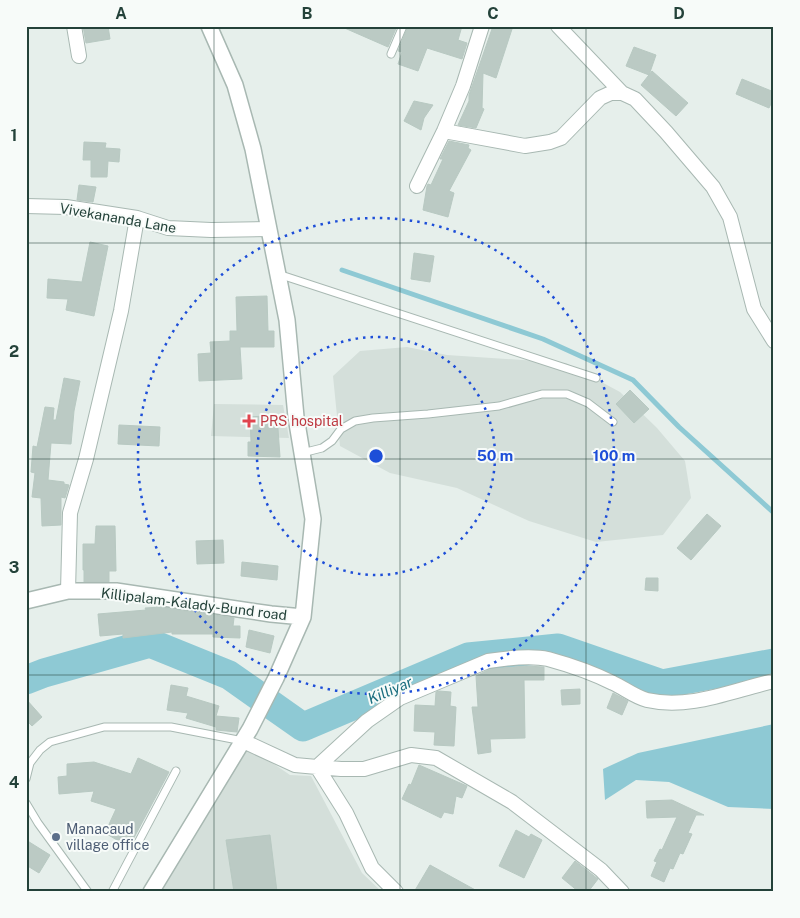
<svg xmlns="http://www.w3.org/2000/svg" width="800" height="918" font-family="'Public Sans',sans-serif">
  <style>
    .built { fill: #d4dfda }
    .water { fill: #8ec9d4 }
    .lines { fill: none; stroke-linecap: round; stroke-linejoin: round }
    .stream { stroke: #8ec9d4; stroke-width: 5 }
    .river { stroke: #8ec9d4; stroke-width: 29 }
    .building { fill: #bbcac4; stroke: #b8c9c2 }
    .service-casing { stroke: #a8b8b2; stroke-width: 9 }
    .minor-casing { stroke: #a8b8b2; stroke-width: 16 }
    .tertiary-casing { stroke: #a8b8b2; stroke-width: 18 }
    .service { stroke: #fff; stroke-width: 7 }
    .minor { stroke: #fff; stroke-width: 14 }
    .tertiary { stroke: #fff; stroke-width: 15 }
    .grid { fill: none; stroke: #24423a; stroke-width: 1; stroke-opacity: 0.55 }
    .ring { fill: none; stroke: #1d4ed8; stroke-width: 2.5; stroke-dasharray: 2.5 5 }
    .health-dot { fill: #e0444e; stroke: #f7fbf9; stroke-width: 2 }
    .service-dot { fill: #5c6f8a; stroke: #f7fbf9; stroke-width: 2 }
    .labels { text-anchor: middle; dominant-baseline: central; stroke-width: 4; stroke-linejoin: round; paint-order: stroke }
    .street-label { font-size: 14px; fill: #24423a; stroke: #f7fbf9 }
    .health-label { font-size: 14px; fill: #be3a42; stroke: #f7fbf9; text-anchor: start }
    .service-label { font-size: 14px; fill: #4e5e75; stroke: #f7fbf9; text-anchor: start }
    .water-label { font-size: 15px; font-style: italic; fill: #1c6f80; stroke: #f7fbf9 }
    .centre { fill: #1d4ed8; stroke: #f7fbf9; stroke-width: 2.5 }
    .ring-label { font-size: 15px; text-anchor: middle; font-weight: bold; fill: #1d4ed8; stroke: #f7fbf9; stroke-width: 4; stroke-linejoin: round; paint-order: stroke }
    .neatline { fill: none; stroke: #24423a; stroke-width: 2 }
    .grid-label { font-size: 16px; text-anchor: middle; font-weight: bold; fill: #24423a }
  </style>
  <rect width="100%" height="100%" fill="#e6efeb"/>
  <path class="built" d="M407,347l40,8 119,8 54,29 37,36 28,33 6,37 -28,37 -67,7 -67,-21 -72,-33 -67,-15 -50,-27 -7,-70 27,-25z
    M214,404l69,1 6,33 -78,-2z
    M249,747l41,28 21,1 51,97 20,19h-221z"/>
  <path class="water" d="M774,724v85l-46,-2 -59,-25 -33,-2 -31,20 -2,-31 35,-16z"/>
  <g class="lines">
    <path class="stream" d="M342,270l201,69 90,41 46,47 95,86"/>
    <path class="river" d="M26,680l18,-7 106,-30 79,32 74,52 165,-70 90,-9 104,36 112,-21"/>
  </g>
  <path class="building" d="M83,26h25l2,13 -24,4z
    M340,26h57l-9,21z
    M408,26h54l-4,14 9,3 -5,16 -35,-11 -9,23 -20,-7 4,-12 -4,-1z
    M493,26h20l-17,52 -13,-5 -1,35 2,1 -8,19 -18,-3 11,-24v-6z
    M634,47l22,8 -7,20 -23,-9z
    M652,71l36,32 -12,13 -35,-31z
    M742,79l32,13v5l-5,11 -33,-14z
    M414,101l19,4 -9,13 -3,12 -17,-9z
    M449,141l20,4 -1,3 3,2 -22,41 5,2 -6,24 -25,-7 4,-24 1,-2 3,1 12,-26h-3z
    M84,142l22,1 -1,5 15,1 -1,13 -11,-1 -1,16h-16v-17h-8z
    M79,185l17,2 -3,15 -16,-2z
    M90,242l18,4 -14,70 -28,-6 2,-11 -21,-1 1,-19 34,3z
    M414,253l20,3 -4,26 -19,-3z
    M267,296l1,35h6v16h-34l2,32 -43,2 -1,-27 13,-1 -1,-11 20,-1v-10h7l-1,-34z
    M64,378l16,3 -6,30 -3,33 -20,-1 -3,37 16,2v2l5,1 -4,13 -4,-1v28l-19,1 -1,-28 -9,-1 3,-24 -4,-1 2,-26 4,1 8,-40 9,1 -1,12h3z
    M630,390l19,19 -15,14 -18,-19z
    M277,415l3,42 -32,-1v-14h3l-1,-25z
    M119,425l41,2 -1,19 -41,-2z
    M707,514l14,12 -30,34 -14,-12z
    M96,526h19l1,45h-7v11h-25v-12h-1v-26h12z
    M223,540l1,23 -27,1 -1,-23z
    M242,562l36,4 -1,14 -36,-4z
    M646,578h12v13l-13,-1z
    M161,607l73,11 -1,8h7v12l-27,-1v-3h-41v-2l-49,6v-4l-23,2 -2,-22 48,-4 -1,-2z
    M249,630l25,6 -4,17 -24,-6z
    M526,666l18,1v13h-20l1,58 -35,1 1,13 -13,2 -6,-47h6l-2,-31 14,-7z
    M171,685l17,3 -2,8 33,10 -3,10 23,2 -2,14 -21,-2v-3l-30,-9 2,-5 -21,-3z
    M580,689v15l-18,1 -1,-15z
    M439,691l12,1 -1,14 6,1 -2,39 -20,-1 1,-13 -21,-1 1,-26 20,1 1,-14z
    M613,693l15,8 -6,14 -15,-7z
    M26,699l16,18 -10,9 -6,-6z
    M138,758l31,14 -40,75 -24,-14 11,-24 -25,-8 3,-10 -35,3 -1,-17 9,-1v-12l27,-2 37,12z
    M419,765l48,21 -5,12 -6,-2 -3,18 -9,-2 -3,6 -39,-19 7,-15 2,1z
    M672,800l32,15h-8l-8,18 4,1 -9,20 -3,-1 -7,16 -3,-1 -6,14 -13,-6 6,-14 -3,-1 6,-12 2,1 15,-33 -30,1 -1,-17z
    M516,830l13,7 2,-3 11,6 -18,38 -25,-12z
    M270,835l7,57h-43l-8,-52z
    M26,840l24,15 -11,18 -13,-8z
    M575,861l23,18 -10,13h-9l-17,-14z
    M430,865l49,27h-65z"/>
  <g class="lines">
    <g class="service-casing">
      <path id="service" d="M391,54l12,-28
        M278,274l318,104
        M302,453l20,-5 10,-7 9,-12 14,-8 18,-3 55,-4 71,-8 43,-12h25l21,9 25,19
        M26,779l4,-16 10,-13 10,-8 54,-15h67l72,14
        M26,803l12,20 50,69
        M112,892l64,-121"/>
    </g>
    <g class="minor-casing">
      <path id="minor" d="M74,26l5,30
        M558,26l64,67
        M444,131l81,15 25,-4 11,-4 39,-40 11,-5h11l13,6 31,33 47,55 17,30 24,92 20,32
        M417,186l27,-55 19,-45 19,-60
        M26,206l40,1 71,11 31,10 43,2 58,-1
        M68,591l2,-78 16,-54 35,-148 16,-93
        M243,741l52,24 22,2 24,2h23l47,-14 25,3 76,44 89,68 21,22
        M396,892l-24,-24 -26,-55 -29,-46 50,-46 33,-23 88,-37c19,-3 42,-6 60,-2 22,6 45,14 65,24 11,5 22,14 34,17 43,10 86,-10 127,-19"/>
    </g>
    <g class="tertiary-casing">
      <path id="tertiary" d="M26,601l42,-10h48l155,23 32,3
        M151,892l99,-163 26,-51 27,-61 10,-98 -17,-102 -9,-97 -34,-171 -18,-64 -26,-59"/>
    </g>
    <use href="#service" class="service"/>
    <use href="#minor" class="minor"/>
    <use href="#tertiary" class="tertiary"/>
  </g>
  <path class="grid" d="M214,26v866M400,26v866M586,26v866M26,243h748M26,459h748M26,675h748"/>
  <g class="ring">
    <circle cx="376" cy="456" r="119"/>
    <circle cx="376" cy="456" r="238"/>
  </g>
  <path class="health-dot" d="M246.5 413.5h5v5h5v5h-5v5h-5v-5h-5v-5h5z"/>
  <circle class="service-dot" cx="56" cy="837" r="5"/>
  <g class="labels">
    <g class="street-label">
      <text transform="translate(118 218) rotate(10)">Vivekananda Lane</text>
      <text transform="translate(194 604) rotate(7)">Killipalam-Kalady-Bund road</text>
    </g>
    <g class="health-label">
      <text x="260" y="421">PRS hospital</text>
    </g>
    <g class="service-label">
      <text x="66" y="829">Manacaud<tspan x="66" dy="16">village office</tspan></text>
    </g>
    <g class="water-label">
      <text transform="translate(390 690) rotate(-23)">Killiyar</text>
    </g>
  </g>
  <circle cx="376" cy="456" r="8" class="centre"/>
  <g class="ring-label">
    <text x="495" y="461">50 m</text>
    <text x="614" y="461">100 m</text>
  </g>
  <rect width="800" height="918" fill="none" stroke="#f7fbf9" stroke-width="55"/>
  <rect x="28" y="28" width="744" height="862" class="neatline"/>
  <g class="grid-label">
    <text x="121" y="19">A</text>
    <text x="307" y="19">B</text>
    <text x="493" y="19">C</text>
    <text x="679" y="19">D</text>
    <text x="14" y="141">1</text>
    <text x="14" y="357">2</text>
    <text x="14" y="573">3</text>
    <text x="14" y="788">4</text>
  </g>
</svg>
